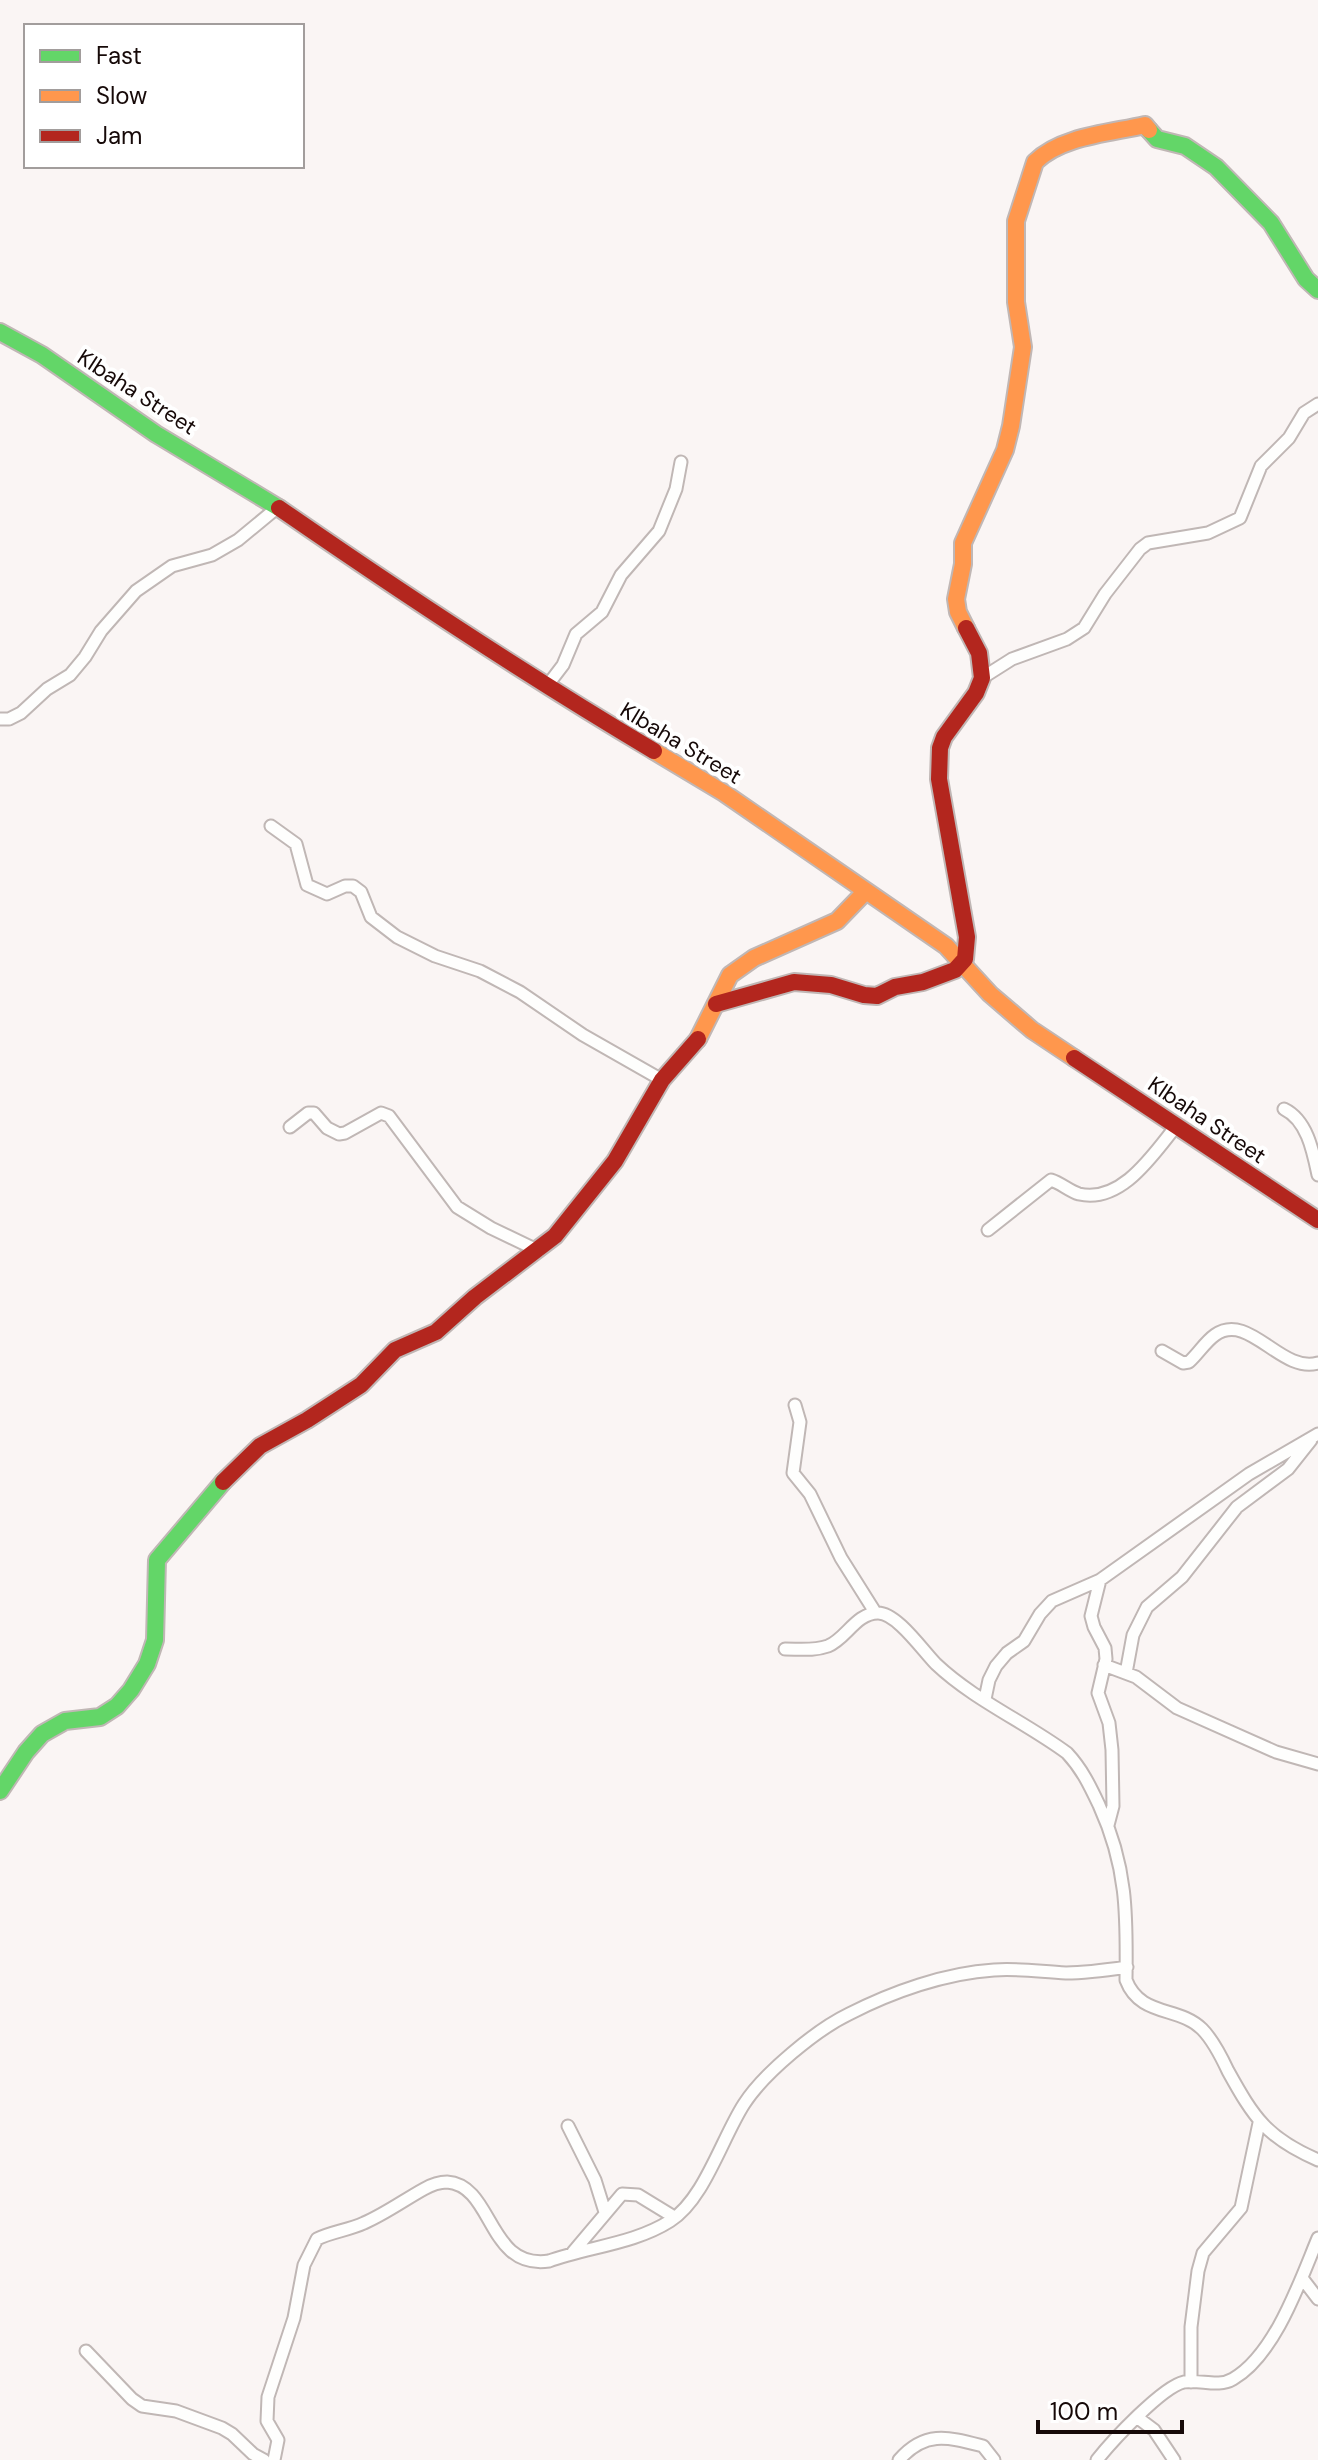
<svg xmlns="http://www.w3.org/2000/svg" width="1318" height="2460" font-family="'DM Sans',sans-serif">
  <style>
    .lines { fill: none; stroke-linecap: round; stroke-linejoin: round }
    .street-casing { stroke: #c0b7b5; stroke-width: 15 }
    .fast-casing { stroke: #c0b7b5; stroke-width: 20 }
    .slow-casing { stroke: #c0b7b5; stroke-width: 20 }
    .jam-casing { stroke: #c0b7b5; stroke-width: 20 }
    .street { stroke: #fefefd; stroke-width: 11 }
    .fast { stroke: #63d668; stroke-width: 16 }
    .slow { stroke: #ff974d; stroke-width: 16 }
    .jam { stroke: #b3261e; stroke-width: 16 }
    .labels { text-anchor: middle; dominant-baseline: central; stroke-width: 8; stroke-linejoin: round; paint-order: stroke }
    .street-label { font-size: 22px; fill: #160908; stroke: #fff }
  </style>
  <rect width="100%" height="100%" fill="#faf5f4"/>
  <g class="lines">
    <g class="street-casing">
      <path id="street" d="M982,678l30,-19 55,-20 17,-11 21,-34 35,-45 8,-6 60,-10 32,-15 21,-52 28,-28 15,-25 14,-9
        M547,686l16,-21 13,-31 26,-22 19,-37 38,-44 17,-42 5,-27
        M0,719h9l12,-6 26,-24 23,-14 15,-18 16,-26 35,-40 36,-25 40,-11 26,-15 40,-33
        M271,826l25,18 11,41 20,9 18,-8h8l8,6 10,25 26,20 38,19 45,15 40,21 63,43 79,45
        M1284,1109c23,11 29,42 34,66
        M290,1127l18,-14h6l13,15 12,6 6,-1 36,-20 8,3 68,91 34,21 48,23
        M988,1230l63,-50c10,3 18,11 28,14 43,10 75,-41 98,-69
        M1162,1351l21,12 6,-1c9,-8 16,-20 26,-27 34,-24 66,39 103,28
        M795,1405l5,17 -7,51 17,21 31,64 34,54
        M1100,1580l-9,36 3,11 11,21 1,11 -8,34 11,30 3,27 1,56 -5,19
        M785,1649c15,0 29,2 43,-3 18,-7 28,-33 50,-33 19,0 45,38 58,51 38,36 89,58 131,89 15,16 23,33 32,52 28,61 28,109 27,175 14,37 53,26 76,49 11,11 19,27 26,42 26,47 39,67 90,89
        M1104,1665l32,12 41,31 99,44 42,12
        M1126,1673l7,-38 14,-28 35,-30 55,-70 51,-38 23,-29
        M985,1699l4,-19 7,-14 11,-13 17,-12 16,-27 12,-13 48,-21 149,-106 69,-40
        M568,2126l27,54 10,32
        M573,2252l49,-58 16,1 36,22
        M1302,2278l16,21
        M86,2351l46,48 10,7 34,5 46,17 10,6 21,20 11,6
        M1191,2382v-55l7,-56 5,-18 38,-45 18,-85
        M1138,2418l16,12 20,30
        M274,2460l4,-20 -11,-19 1,-24 26,-79 10,-53 13,-26c14,-7 32,-9 47,-16 21,-9 40,-23 60,-34 7,-4 14,-7 23,-7 47,3 40,88 102,79 38,-14 85,-17 121,-40 34,-21 52,-83 74,-117 20,-31 72,-74 105,-90 43,-22 96,-41 145,-44 24,-2 48,2 72,3 20,0 41,-3 61,-6
        M899,2460c26,-30 49,-23 84,-14l11,14
        M1097,2460c15,-19 65,-73 87,-78 16,-3 34,6 49,-3 42,-24 67,-98 85,-141"/>
    </g>
    <g class="fast-casing">
      <path id="fast" d="M1149,130l8,9 28,7 31,21 55,56 35,56 12,11
        M0,332l42,23 114,79 123,74
        M0,1791l26,-39 16,-18 23,-13 35,-4 17,-11 14,-16 16,-26 8,-24 2,-80 66,-78"/>
    </g>
    <g class="slow-casing">
      <path id="slow" d="M966,628l-8,-16 -2,-13 7,-35v-21l42,-93 6,-24 12,-79 -7,-45v-81l19,-59c26,-26 76,-29 110,-37l4,5
        M654,751l70,42 222,153 44,48 42,36 42,28
        M698,1039l32,-64 24,-17 83,-37 29,-30"/>
    </g>
    <g class="jam-casing">
      <path id="jam" d="M279,508c123,85 247,167 375,243
        M716,1004l78,-22 37,3 33,10 13,1 18,-9 28,-5 32,-12 10,-11 2,-22 -28,-158 1,-31 4,-11 32,-44 6,-15 -3,-25 -13,-25
        M1074,1058l244,162
        M223,1482l37,-36 47,-26 54,-35 34,-35 41,-18 39,-35 80,-61 60,-75 47,-81 36,-41"/>
    </g>
    <use href="#street" class="street"/>
    <use href="#fast" class="fast"/>
    <use href="#slow" class="slow"/>
    <use href="#jam" class="jam"/>
  </g>
  <g class="labels">
    <g class="street-label">
      <text transform="translate(137 392) rotate(33)">KIbaha Street</text>
      <text transform="translate(681 743) rotate(31)">KIbaha Street</text>
      <text transform="translate(1207 1120) rotate(34)">KIbaha Street</text>
    </g>
  </g>
  <rect x="24" y="24" width="280" height="144" fill="#ffffff" stroke="#a29d9c" stroke-width="2"/>
  <rect x="40" y="50" width="40" height="12" fill="#63d668" stroke="#a29d9c" stroke-width="2"/>
  <text x="96" y="64" font-size="24" fill="#160908">Fast</text>
  <rect x="40" y="90" width="40" height="12" fill="#ff974d" stroke="#a29d9c" stroke-width="2"/>
  <text x="96" y="104" font-size="24" fill="#160908">Slow</text>
  <rect x="40" y="130" width="40" height="12" fill="#b3261e" stroke="#a29d9c" stroke-width="2"/>
  <text x="96" y="144" font-size="24" fill="#160908">Jam</text>
  <path d="M1038 2420v12h144v-12" fill="none" stroke="#160908" stroke-width="4"/>
  <text x="1050" y="2420" font-size="24" fill="#160908" stroke="#ffffff" stroke-width="6" paint-order="stroke">100 m</text>
</svg>
